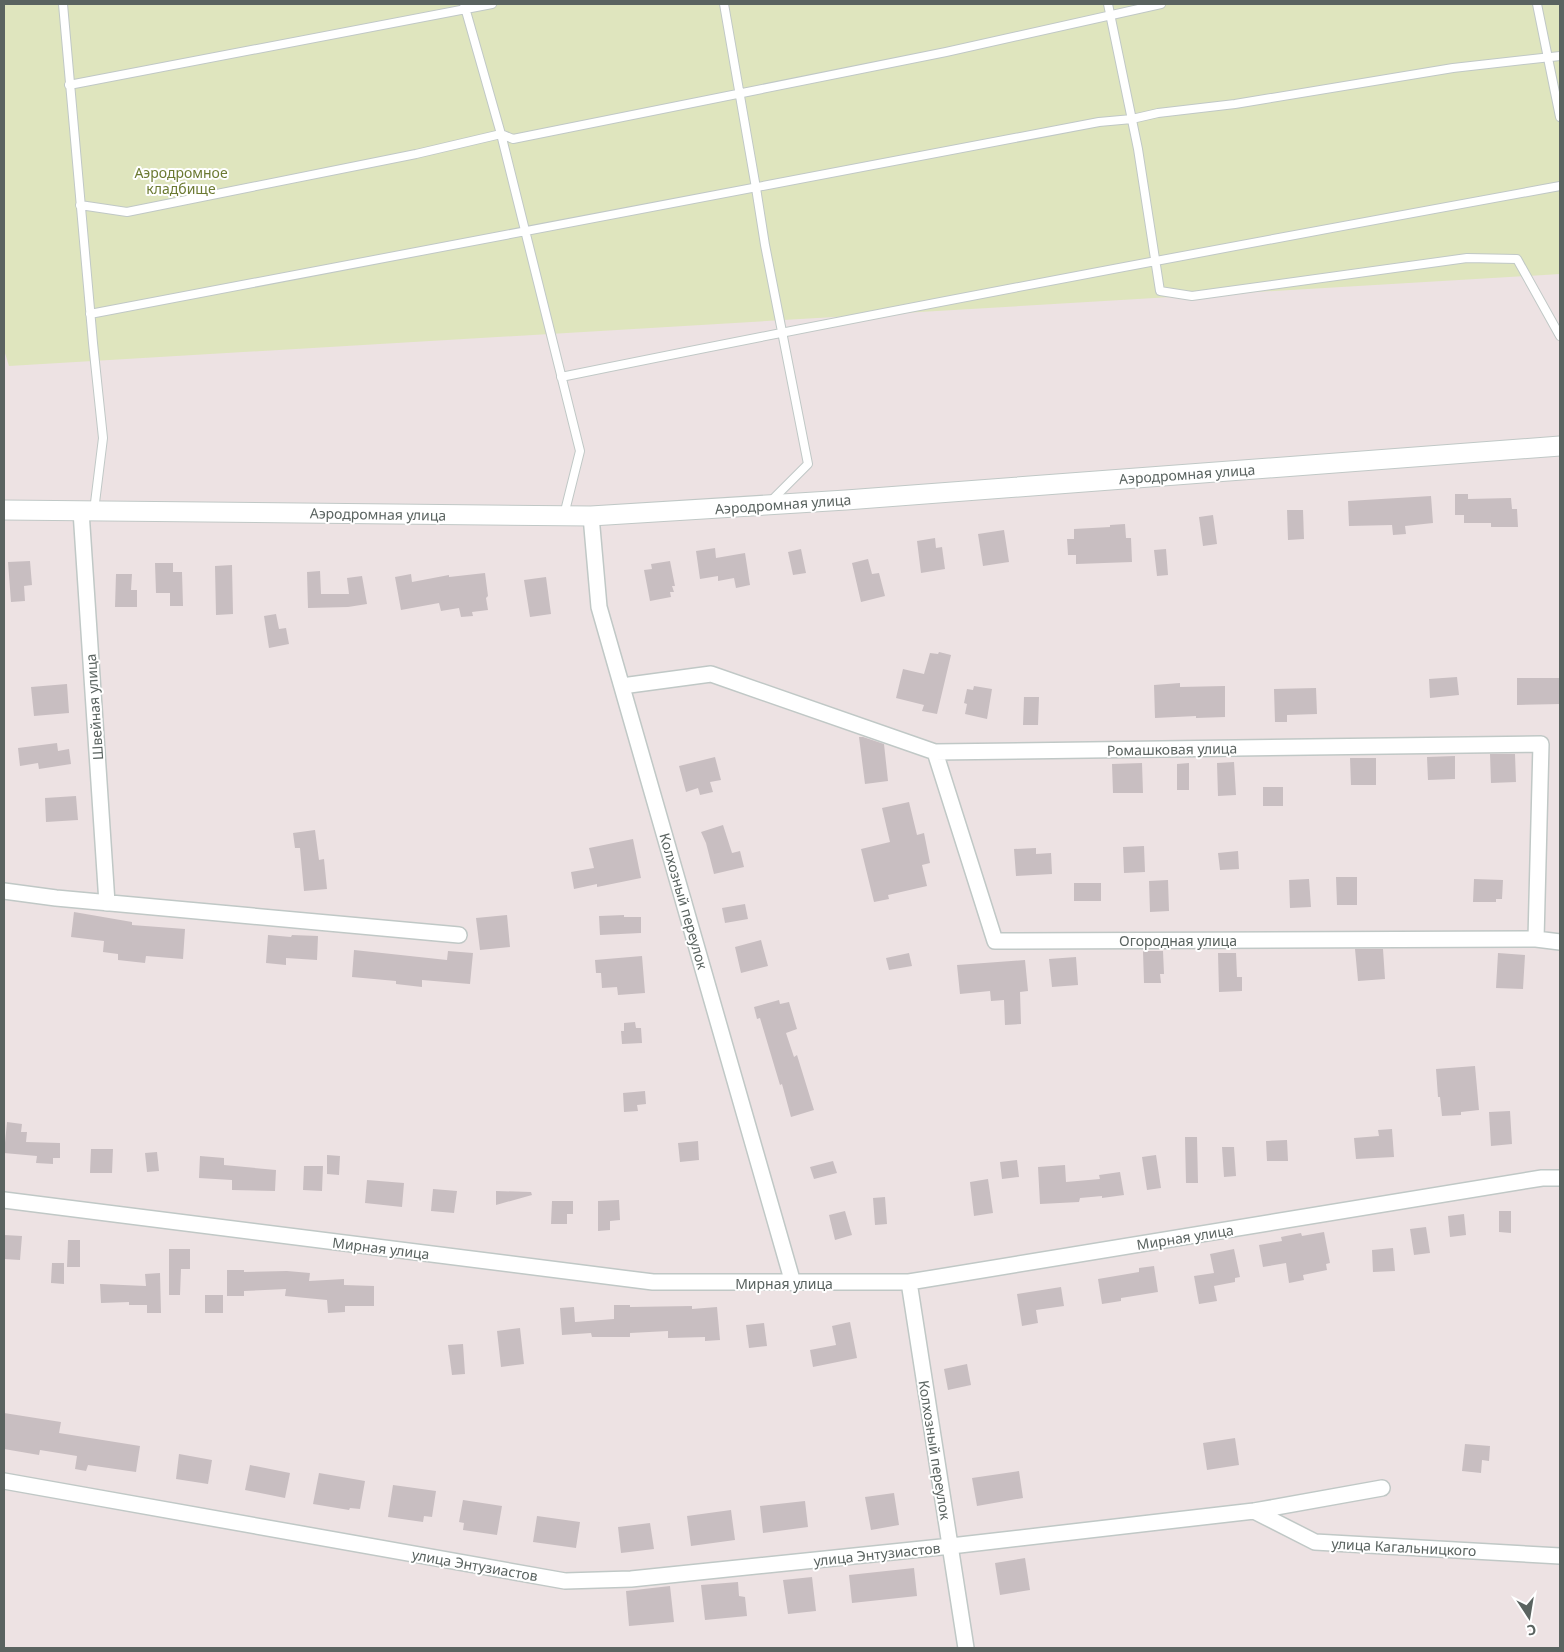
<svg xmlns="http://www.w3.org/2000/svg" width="1564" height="1652" font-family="'Noto Sans',sans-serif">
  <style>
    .green { fill: #dfe5be }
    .building { fill: #c8bec1 }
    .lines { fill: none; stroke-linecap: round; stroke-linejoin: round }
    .service-casing { stroke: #c0c8c6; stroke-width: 10 }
    .minor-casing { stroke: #c0c8c6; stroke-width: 18 }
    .tertiary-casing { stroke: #c0c8c6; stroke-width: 21 }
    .service { stroke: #fff; stroke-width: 8 }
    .minor { stroke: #fff; stroke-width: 15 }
    .tertiary { stroke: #fff; stroke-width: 19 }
    .labels { text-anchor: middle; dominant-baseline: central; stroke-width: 4; stroke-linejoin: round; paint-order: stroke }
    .park-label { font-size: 14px; fill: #6c7a32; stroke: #fff }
    .street-label { font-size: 14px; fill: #5a6360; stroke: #fff }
  </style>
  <rect width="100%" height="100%" fill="#ede2e3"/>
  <path class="green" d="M7,4h1553v270l-1551,92 -5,-16v-345z"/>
  <path class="building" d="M1455,494h13v5l43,-1 1,11h5l1,18h-27v-4h-27v-8h-9z
    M1431,496l2,27 -28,3 1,8 -13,1 -1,-10 -43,1 -1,-25z
    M1287,510h16l1,29 -16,1z
    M1213,515l4,29 -14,2 -4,-29z
    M1125,524l1,14h5l1,24 -56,2v-9h-8l-1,-16h7v-10l36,-2v-2z
    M1004,530l5,32 -26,4 -5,-32z
    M935,538l1,10 6,-1 3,22 -24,4 -4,-32z
    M715,548l1,10 29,-5 5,32 -14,3 -2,-10 -16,3v-5l-18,3 -4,-28z
    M801,549l5,24 -13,2 -5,-23z
    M1166,549l2,26 -11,1 -3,-26z
    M868,559l4,15 7,-1 6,23 -24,6 -9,-39z
    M30,561l2,24 -8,1 1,15 -14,1 -3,-40z
    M670,561l5,25h-3l2,6h-4l1,5 -21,4 -6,-31 8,-1 -1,-5z
    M155,563h18v9h9l1,34h-13v-13h-14z
    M232,565l1,49 -17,1 -1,-49z
    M320,571l1,23h28l-2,-16 15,-2 5,28 -19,3 -40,1 -1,-36z
    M485,573l3,23 -2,2 2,12 -16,2 1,4 -12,1 -2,-9 -18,3 -2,-8 -38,7 -6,-33 16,-3 1,8 37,-7v2z
    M116,574h16l-1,16h6v17h-22z
    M546,577l5,37 -21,3 -6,-37z
    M276,614l3,15 7,-1 3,16 -20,4 -5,-32z
    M939,652l12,3 -14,59 -15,-3 2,-6 -28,-7 7,-29 21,5 6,-21 8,1z
    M1457,677l2,18 -29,3 -1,-19z
    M1517,678h43v26l-43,1z
    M1180,683v4l45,-1v31l-29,1v-2l-41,2 -1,-33z
    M67,684l2,29 -35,3 -3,-29z
    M974,686l18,3 -5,30 -22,-5 2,-10 -3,-1 3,-14 6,1z
    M1316,688l1,26 -30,1v7h-12l-1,-33z
    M1024,697h15l-1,28h-15z
    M859,737h4l21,7 4,37 -23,3z
    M57,743l1,8 11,-2 2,15 -32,5 -1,-6 -18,3 -2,-18z
    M1490,754h25l1,28 -25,1z
    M1455,756v23l-27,1 -1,-23z
    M715,757l6,23 -11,2 3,10 -13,3 -2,-7 -12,4 -7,-26z
    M1350,758h26v27h-25z
    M1234,762l2,33 -18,1 -1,-33z
    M1142,763l1,30h-30l-1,-29z
    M1189,763v27h-12v-26z
    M1263,787h20v19h-20z
    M76,796l2,24 -32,2 -1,-24z
    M909,802l8,33 7,-2 6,30 -8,2 5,21 -39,9 1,4 -15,3 -13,-53 29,-7 -8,-34z
    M723,825l9,28 8,-2 4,16 -30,7 -8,-31 -5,-11z
    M315,830l4,30 5,-1 3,30 -23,2 -4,-43h-5l-2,-15z
    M633,839l8,39 -44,9v-3l-23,5 -3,-17 23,-4 -5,-20z
    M1144,846l1,26 -21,1 -1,-26z
    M1036,848v6l15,-1 1,21 -36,2 -2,-27z
    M1238,851l1,18 -19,1 -2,-17z
    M1336,877h21v28h-20z
    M1309,879l2,28 -21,1 -1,-28z
    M1474,879l29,1 -1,19h-6v3h-23z
    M1168,880l1,31 -19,1 -1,-31z
    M1074,883h27v18h-27z
    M745,904l3,15 -23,4 -3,-15z
    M74,912l58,10v3l53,4 -2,30 -37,-3 -1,7 -27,-3v-6l-15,-2 1,-11 -33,-4z
    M507,915l3,32 -30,3 -4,-32z
    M624,915v2h17v16l-41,2 -1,-19z
    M268,935l23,2 1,-2 26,1 -1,24 -31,-2v7l-20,-2z
    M761,940l7,26 -27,7 -6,-26z
    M1355,949h28l2,30 -27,2z
    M354,950l93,10 1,-9 25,2 -3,31 -48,-4v7l-26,-3v-3l-44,-4z
    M1143,951h20l1,23h-4l1,9h-17z
    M909,953l3,13 -23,4 -3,-12z
    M1218,953h18l1,24h5v14l-23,1z
    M1498,953l27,2 -2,34 -27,-1z
    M642,956l3,37 -27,2 -1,-8 -15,1 -1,-15h-5l-1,-13z
    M1076,957l2,28 -26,2 -3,-28z
    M1025,960l3,31 -8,1 1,32 -16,1 -1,-25 -13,1 -1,-10 -30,3 -3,-29z
    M779,1000l1,4 9,-2 8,27 -11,4 8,24 3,-2 17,55 -23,7 -9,-33 -2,1 -20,-67 -3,1 -3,-12z
    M635,1022l1,6h5l1,15 -20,1 -1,-13h3v-8z
    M1475,1066l4,44 -18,2v3l-19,1 -2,-19h-2l-2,-28z
    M645,1091l1,13 -9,1 1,6 -14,1 -1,-19z
    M1510,1111l2,33 -21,2 -2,-34z
    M7,1122l15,2 -1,8h6l-1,10 34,1v15h-7v6l-17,-1 1,-7 -33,-3z
    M1392,1129l2,28 -38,2 -2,-21 25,-2 -1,-6z
    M1185,1137h12l1,46h-12z
    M1287,1140l1,21h-21l-1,-20z
    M698,1141l1,19 -19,2 -2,-19z
    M1222,1147h12l2,29 -12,1z
    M91,1149h22l-1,24h-22z
    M157,1152l2,19 -12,1 -2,-19z
    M327,1155l13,1 -1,19 -12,-1z
    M1156,1155l5,33 -14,2 -5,-33z
    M200,1156l24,2v7l52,5 -1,21 -43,-1v-10l-33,-2z
    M1017,1160l2,17 -17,2 -2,-17z
    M833,1161l4,12 -23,6 -4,-12z
    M1065,1165l1,17 34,-3 -1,-4 21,-3 4,23 -22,3v-2l-22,2 -1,4 -39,2 -2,-37z
    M304,1166h19l-1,25 -19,-1z
    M988,1179l5,34 -19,3 -4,-34z
    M367,1180l37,3 -2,24 -37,-4z
    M433,1189l24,2 -3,22 -23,-2z
    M496,1191l35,1 1,3 -36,10z
    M885,1197l2,27 -12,1 -2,-27z
    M619,1200l1,20 -10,1v9l-12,1v-30z
    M552,1201h21v13h-6v10h-16z
    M845,1211l7,24 -17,5 -6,-25z
    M1499,1211h12v22l-12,-1z
    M1464,1214l2,21 -16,2 -2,-21z
    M1426,1227l4,26 -16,2 -4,-26z
    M1324,1232l6,31 -4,1 1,6 -24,5 1,5 -15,3 -3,-20 -23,4 -4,-22 23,-4 -1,-4 20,-4 1,3z
    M4,1235l18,1 -2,24 -16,-1z
    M68,1240h12v27h-13z
    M1393,1248l2,23 -22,1 -1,-22z
    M169,1249h21v20h-9l-1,26h-11z
    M1234,1249l6,28 -5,1v4l-21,4 3,15 -18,3 -5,-28 20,-3 -4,-19z
    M52,1263h12v21l-13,-1z
    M1154,1266l4,26 -37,6v3l-19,3 -4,-25 41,-7v-4z
    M227,1270h17v2l43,-1 23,2 -1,8 35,-2v6l30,1v20h-29v6l-17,1 -1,-13 -42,-4 1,-7 -42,2v5h-17z
    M160,1273l1,40h-14v-8h-18v-3l-28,1 -1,-19 46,2 -1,-12z
    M1061,1287l3,19 -28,4 2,13 -16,3 -5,-32z
    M205,1295h18v18h-18z
    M614,1305h16v2l62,-1v3l25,-2 3,33 -15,1v-4l-37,1v-7l-38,2v4h-38l-1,-4 -29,2 -2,-27 14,-1 1,15 39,-3z
    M850,1322l7,36 -44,9 -3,-17 26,-5 -4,-19z
    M764,1323l3,23 -18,2 -3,-23z
    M520,1328l4,36 -23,3 -4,-36z
    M463,1344l2,30 -13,1 -4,-30z
    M967,1364l4,21 -23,5 -4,-21z
    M4,1413l57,9 -2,11 81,13 -4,26 -48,-7 -2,6 -11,-2 2,-13 -37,-6 -1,5 -35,-6z
    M1235,1438l4,27 -32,5 -4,-27z
    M1465,1444l25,2 -1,15 -7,-1 -1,13 -19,-2z
    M179,1454l33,6 -4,24 -32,-5z
    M250,1465l40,8 -5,25 -40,-8z
    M1019,1471l4,27 -46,8 -5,-28z
    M319,1473l46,8 -5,28 -10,-1 -1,2 -36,-6z
    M393,1485l43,6 -4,26 -8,-1 -1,6 -35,-5z
    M894,1493l5,32 -28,5 -6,-33z
    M463,1500l39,6 -5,29 -34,-5 1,-7 -5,-1z
    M805,1501l3,26 -45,6 -3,-27z
    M731,1510l4,30 -44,6 -4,-30z
    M537,1516l43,6 -4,26 -43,-6z
    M650,1523l4,26 -33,4 -3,-26z
    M1025,1558l5,32 -30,5 -5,-32z
    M914,1568l3,28 -65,7 -3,-28z
    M812,1577l4,34 -28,3 -5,-34z
    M738,1582l1,14 6,1 2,19 -42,4 -4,-35z
    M670,1586l4,36 -45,4 -3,-35z"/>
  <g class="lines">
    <g class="service-casing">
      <path id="service" d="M63,4l30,339 10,95 -9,73
        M464,4l37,130 79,317 -16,64
        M724,4l32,184 9,57 43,219 -37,37
        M1108,4l30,145 22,142 32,5 275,-38 50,1 43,77
        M1537,4l23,113
        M69,85l423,-81
        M80,205l47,7 289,-58 85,-20 12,5 433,-87 215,-48
        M90,314l1009,-192 33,-3 26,-6 77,-9 218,-36 107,-12
        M561,377c333,-68 666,-130 999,-191"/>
    </g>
    <g class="minor-casing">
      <path id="minor" d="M81,511l26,392
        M591,516l8,91 194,676
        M622,686l89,-12 224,78 606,-8 -5,195
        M935,752l60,189 541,-2 24,3
        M4,891l52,7 403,37
        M4,1200l649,82h256l633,-104h18
        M909,1282l57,366
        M4,1481l561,100 66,-2 320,-33 303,-35 128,-23
        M1254,1511l61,31 245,14"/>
    </g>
    <g class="tertiary-casing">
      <path id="tertiary" d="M4,510l587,6 255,-16 714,-54"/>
    </g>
    <use href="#service" class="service"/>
    <use href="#minor" class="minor"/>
    <use href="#tertiary" class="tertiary"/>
  </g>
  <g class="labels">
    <g class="park-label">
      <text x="181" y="172">Аэродромное<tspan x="181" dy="16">кладбище</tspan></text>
    </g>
    <g class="street-label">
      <text transform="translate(1187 474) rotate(-4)">Аэродромная улица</text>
      <text transform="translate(783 504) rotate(-4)">Аэродромная улица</text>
      <text transform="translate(378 514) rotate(1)">Аэродромная улица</text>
      <text transform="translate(94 707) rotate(-94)">Швейная улица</text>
      <text transform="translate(1172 749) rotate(-1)">Ромашковая улица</text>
      <text transform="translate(684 901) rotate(74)">Колхозный переулок</text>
      <text x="1178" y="940">Огородная улица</text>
      <text transform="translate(1185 1237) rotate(-9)">Мирная улица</text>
      <text transform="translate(381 1248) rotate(7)">Мирная улица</text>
      <text x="784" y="1283">Мирная улица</text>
      <text transform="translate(935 1450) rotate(81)">Колхозный переулок</text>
      <text transform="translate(1404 1547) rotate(3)">улица Кагальницкого</text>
      <text transform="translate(877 1554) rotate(-6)">улица Энтузиастов</text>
      <text transform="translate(475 1565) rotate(10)">улица Энтузиастов</text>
    </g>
  </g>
  <rect width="1564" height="1652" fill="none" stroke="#5a6360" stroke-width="10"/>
  <g transform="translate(1529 1617) rotate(168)" stroke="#ffffff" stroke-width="4" paint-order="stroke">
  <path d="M0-4L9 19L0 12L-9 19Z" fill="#5a6360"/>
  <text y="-8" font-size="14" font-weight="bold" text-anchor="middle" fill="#5a6360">С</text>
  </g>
</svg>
